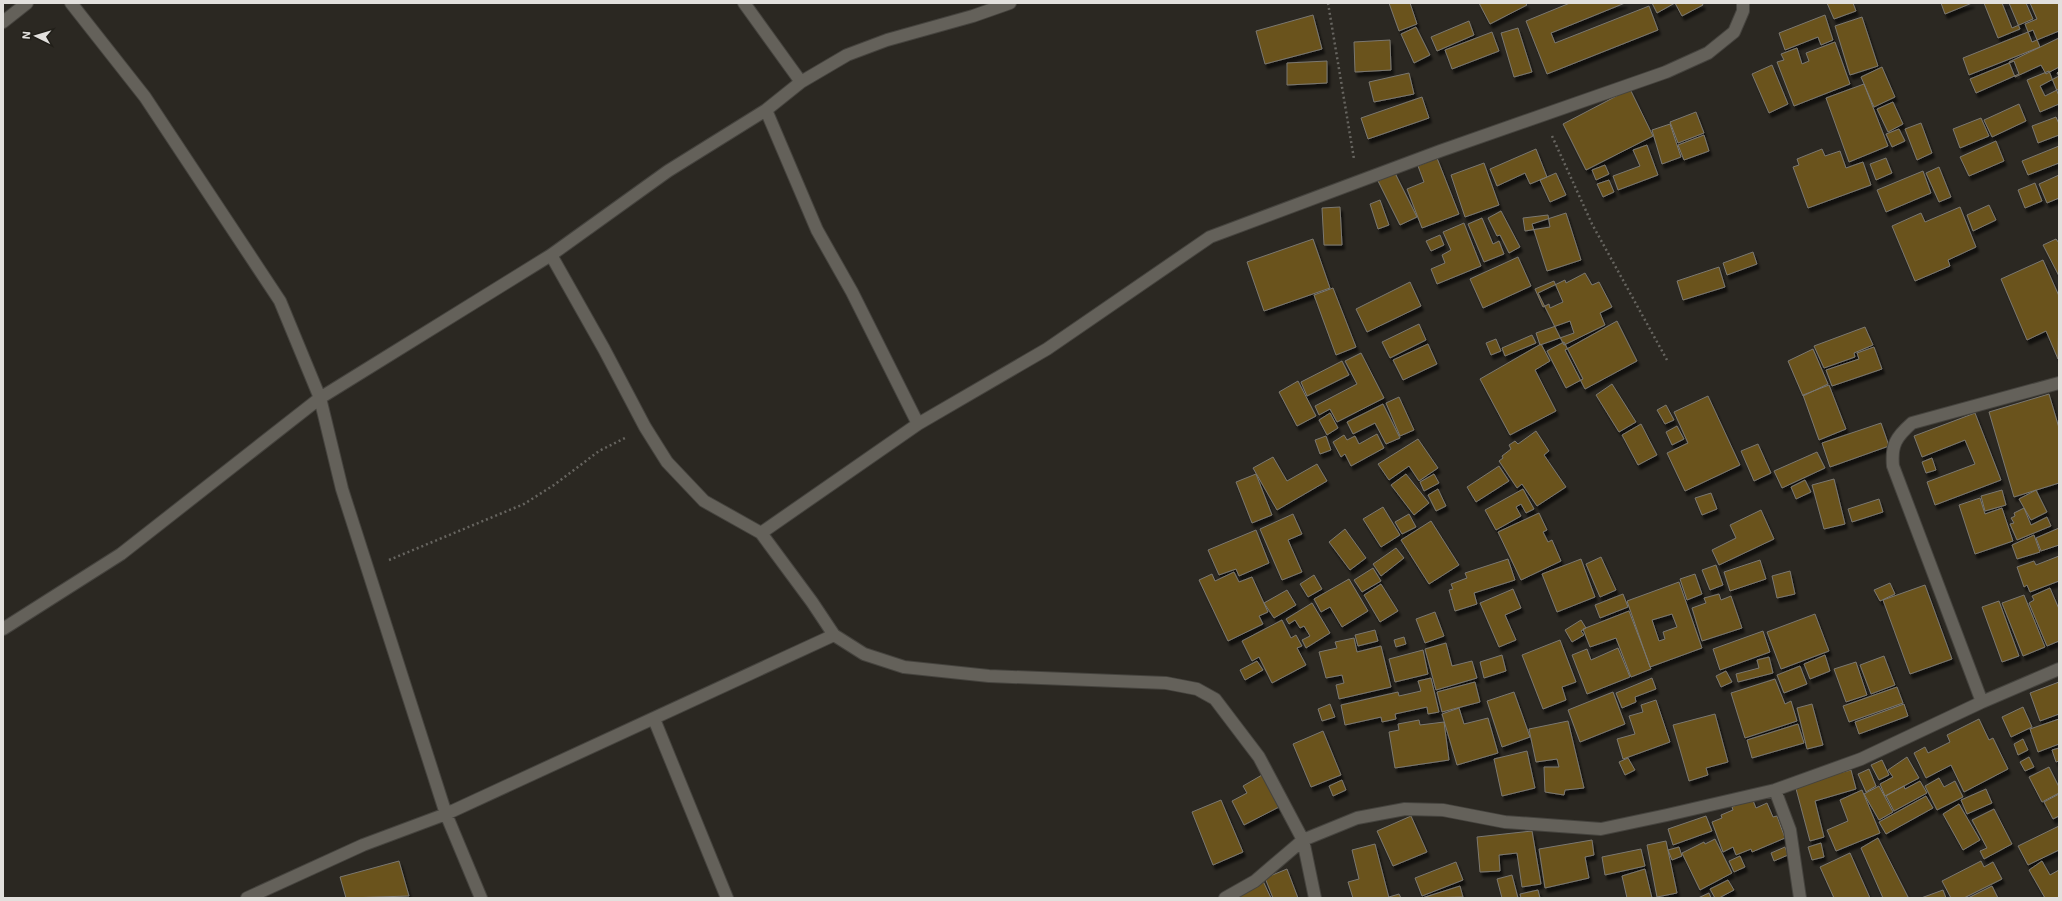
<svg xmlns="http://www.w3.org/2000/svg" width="2062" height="901" font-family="'Exo 2',sans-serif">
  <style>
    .building { fill: #6a521b; stroke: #7b7871; fill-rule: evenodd; filter: url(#shadow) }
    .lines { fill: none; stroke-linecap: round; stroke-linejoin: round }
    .minor-casing { stroke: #45433e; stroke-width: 14 }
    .path { stroke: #676560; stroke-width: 2.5; stroke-dasharray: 2 3; stroke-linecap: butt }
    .minor { stroke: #64615a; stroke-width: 12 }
  </style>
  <defs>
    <filter id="shadow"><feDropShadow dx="2.5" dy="4.5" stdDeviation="1" flood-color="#0009"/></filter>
  </defs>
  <rect width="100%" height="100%" fill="#2b2822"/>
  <path class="building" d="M1389,3h21l7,21 -18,7z
    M1479,3h46l2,2 -37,19z
    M1570,3h55l-74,30 4,10 94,-37 9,24 -111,44 -21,-53z
    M1652,3h50l1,2 -21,11 -7,-13 -18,10z
    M1827,3h26l3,8 -22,8z
    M1941,3h31l-27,11z
    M1984,3h25l11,26 -22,9z
    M2002,3h24l7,16 -21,9z
    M2030,3h29v28l-27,11 -7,-18 12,-5z
    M1313,15l9,34 -57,15 -9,-33z
    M1825,15l8,25 -12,5 -3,-8 -33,13 -6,-17z
    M1862,17l16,49 -28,9 -15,-49z
    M1469,21l5,14 -37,16 -6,-14z
    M1416,27l14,28 -16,8 -13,-29z
    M1518,28l14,44 -18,5 -13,-44z
    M2033,30l7,17 -71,28 -6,-17z
    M1492,32l7,19 -47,18 -7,-19z
    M2059,38v29l-13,7 -5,-9 -26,12 -6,-15z
    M1390,40l1,30 -36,2 -1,-30z
    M1835,42l15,42 -56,22 -17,-44 7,-2 -3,-6 16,-6 5,16 7,-3 -3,-8z
    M1327,61v22l-40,2v-22z
    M2014,61l5,13 -43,19 -6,-14z
    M1772,65l16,39 -19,9 -17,-39z
    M1882,67l13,30 -21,10 -13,-30z
    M2049,71l10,25v8l-19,8 -13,-32z
    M2059,71v18l-14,7 -5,-10 19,-10 -2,-3z
    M1409,73l5,21 -40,8 -5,-20z
    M1864,84l24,62 -39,16 -23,-64z
    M1630,89l23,47 -67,34 -23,-46z
    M1422,97l7,21 -61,21 -7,-21z
    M1893,102l10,22 -15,8 -11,-23z
    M2019,104l7,17 -34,16 -8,-17z
    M1696,112l8,21 -26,10 -8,-21z
    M2056,117l3,7v11l-21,8 -6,-17z
    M1981,118l8,18 -29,12 -7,-19z
    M1921,123l11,30 -15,7 -12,-31z
    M1670,124l11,33 -19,7 -10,-34z
    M1899,129l6,12 -13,6 -6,-13z
    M1704,135l5,16 -25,9 -6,-15z
    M1996,141l8,20 -35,15 -9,-19z
    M1647,145l11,30 -40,15 -5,-14 27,-10 -7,-16z
    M2059,146v17l-31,12 -6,-14z
    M1536,149l11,28 -17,7 -5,-11 -28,13 -7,-17z
    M1822,149l3,7 15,-5 6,17 17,-6 8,23 -63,23 -15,-41 6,-2 -2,-6z
    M1437,158l22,56 -37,14 -15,-39 17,-7 -6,-16z
    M1886,158l6,15 -16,7 -6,-16z
    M1484,163l15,42 -34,12 -14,-42z
    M1605,165l4,9 -13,6 -4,-10z
    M1939,167l12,30 -12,5 -13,-29z
    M1923,171l8,22 -45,19 -9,-22z
    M1395,173l22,44 -17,8 -22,-44z
    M1556,173l10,22 -16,7 -10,-22z
    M2059,175v23l-12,5 -8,-19z
    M1609,180l5,12 -11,5 -6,-13z
    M2035,183l7,18 -17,7 -7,-18z
    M1380,200l9,25 -11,4 -8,-25z
    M1989,205l7,15 -23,11 -6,-16z
    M1340,207l2,38h-18l-2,-37z
    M1960,207l16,40 -28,13 2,6 -35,15 -23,-55 29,-13 4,9z
    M1501,211l19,36 -11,6 -9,-18 -3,1 -9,-18z
    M1566,213l15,47 -34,11 -15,-47z
    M1548,215l2,12 -25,4 -2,-13z
    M1482,218l11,26 6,-3 5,13 -20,8 -16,-38z
    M1464,223l17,43 -44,18 -6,-15 14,-6 -3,-8 9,-5 -8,-18z
    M1440,235l4,10 -13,6 -5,-10z
    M1313,239l17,49 -66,23 -17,-49z
    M2056,239l3,4v33l-16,-31z
    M1753,252l4,12 -30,11 -4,-12z
    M1518,257l13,29 -48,22 -13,-29z
    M2043,260l16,36 -1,63 -12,-28 -19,9 -26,-61z
    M1719,267l6,20 -42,13 -6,-19z
    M1585,273l7,12 7,-3 13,25 -12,6 5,12 -41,20 -26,-52 27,-13 1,3z
    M1554,281l9,21 -13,6 -1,-4 -6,3 -8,-18z
    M1410,282l11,24 -54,26 -11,-23z
    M1333,288l23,59 -20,8 -22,-60z
    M1570,321l4,12 -34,12 -4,-12z
    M1617,321l20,40 -52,28 -20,-39z
    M1419,324l7,16 -36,18 -8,-16z
    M1865,327l8,18 -19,8 1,4 -31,11 -10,-22z
    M1532,335l4,8 -31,13 -3,-8z
    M1496,339l5,12 -10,4 -5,-12z
    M1564,342l19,37 -17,9 -19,-37z
    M1428,344l9,20 -34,16 -10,-20z
    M1541,344l9,17 -15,9 21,41 -46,24 -30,-56z
    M1874,347l8,22 -50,17 -6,-16 33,-11 -2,-6z
    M1813,349l15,35 -25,12 -15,-35z
    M1361,353l23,45 -47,24 -7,-13 -11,6 -4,-9 42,-22 -12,-23z
    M1342,361l7,14 -42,21 -6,-14z
    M1298,381l18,35 -19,10 -18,-34z
    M1612,384l24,38 -17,10 -23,-37z
    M1829,385l17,44 -27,11 -16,-45z
    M2049,394l10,34v55l-45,14 -25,-85z
    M1708,396l32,69 -55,26 -18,-38 21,-10 -14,-31z
    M1399,397l15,33 -14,6 -14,-33z
    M1383,404l17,34 -14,6 -11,-21 -22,11 -6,-12z
    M1666,405l8,15 -9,4 -8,-14z
    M1330,413l8,15 -11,7 -8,-15z
    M1975,413l26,67 -66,25 -8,-23 48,-18 -10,-24 -43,17 -8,-21z
    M1881,423l8,23 -59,21 -8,-24z
    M1641,424l16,31 -19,10 -16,-30z
    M1677,426l7,13 -12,6 -6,-13z
    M1536,431l13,20 -5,4 22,32 -29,19 -15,-22 -5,4 -18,-27 4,-3 -1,-2 9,-7 -2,-4 6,-4 3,3z
    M1377,434l7,14 -33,18 -6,-12 -4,3 -8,-15 11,-7 3,5 8,-4 4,8z
    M1326,436l5,14 -11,4 -5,-14z
    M1418,439l20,29 -19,13 -10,-15 -20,14 -11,-16z
    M1758,444l13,29 -17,8 -13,-30z
    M1817,452l8,16 -43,20 -8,-17z
    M1273,457l14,24 30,-17 10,17 -50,29 -24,-42z
    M1932,458l4,12 -10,3 -4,-11z
    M1499,466l10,15 -33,21 -9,-15z
    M1256,474l16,41 -20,8 -16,-41z
    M1406,474l23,29 -15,12 -23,-30z
    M1434,474l5,9 -15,8 -4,-9z
    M1834,479l11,45 -21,5 -12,-44z
    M1805,480l6,12 -15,7 -5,-12z
    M1438,489l8,17 -10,5 -8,-16z
    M1523,489l11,20 -8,4 -5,-9 -5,3 5,9 -25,14 -11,-20z
    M2002,490l4,15 -21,6 -4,-15z
    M2036,490l11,22 -16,8 -12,-21z
    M1711,493l6,16 -15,6 -7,-17z
    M1980,498l5,16 17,-6 11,33 -38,13 -16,-49z
    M1879,499l4,13 -31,10 -4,-13z
    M1383,507l17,28 -19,12 -18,-28z
    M2024,508l7,17 16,-8 4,9 -34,14 -7,-16 4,-1 -3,-5 4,-2 -1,-3z
    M1761,510l13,29 -55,26 -7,-15 24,-12 -6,-13z
    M1539,513l8,17 -4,2 5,10 4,-2 9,21 -40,19 -23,-48z
    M1293,514l9,20 -14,6 14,32 -20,8 -22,-51z
    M1409,514l7,13 -14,7 -7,-12z
    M1431,521l28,44 -30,19 -28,-44z
    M2059,528v17l-18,6 -5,-13z
    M1345,529l21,29 -16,12 -21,-28z
    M1256,530l13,33 -30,13 -3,-7 -17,6 -11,-25z
    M2034,535l6,17 -23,7 -5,-14z
    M1396,548l8,10 -23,18 -8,-12z
    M2059,556v25l-29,11 -3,-7 -3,2 -7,-20 17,-6 2,4z
    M1601,557l15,33 -16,7 -14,-33z
    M1508,559l7,21 -41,13 3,11 -22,7 -6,-21 4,-1 -2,-5 16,-6 -2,-5z
    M1581,559l14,38 -38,15 -15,-38z
    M1760,560l6,19 -36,12 -6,-19z
    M1716,565l7,20 -13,5 -8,-20z
    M1373,568l8,13 -19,11 -8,-12z
    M1790,571l5,23 -18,4 -5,-22z
    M1234,572l5,10 13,-5 16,35 -9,4 4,8 -35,17 -29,-61 13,-6 3,7z
    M1695,574l7,20 -15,6 -7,-21z
    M1314,575l8,14 -14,8 -8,-13z
    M1349,579l19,32 -26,16 -12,-20 -9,5 -7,-13z
    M1679,582l23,66 -52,19 -23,-66zM1672,614l5,13 -14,5 2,7 -6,2 -7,-21z
    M1890,583l5,11 -15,7 -6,-11z
    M1381,584l17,27 -18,11 -16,-27z
    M1925,585l27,74 -42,15 -27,-74z
    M2050,588l9,21v32l-12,5 -18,-43 5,-3 -2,-4z
    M1513,589l8,19 -16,7 11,25 -17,7 -19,-44z
    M1287,590l9,15 -22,13 -10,-15z
    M1623,594l5,13 -28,11 -5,-13z
    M1719,594l2,6 10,-4 11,32 -40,13 -10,-33 14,-5 -2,-5z
    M2024,595l21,52 -22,9 -21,-53z
    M1999,601l20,55 -17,6 -20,-55z
    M1312,603l18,30 -24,15 -4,-8 8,-4 -6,-10 -4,2 -5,-8 -6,4 -3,-5z
    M1629,611l22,58 -20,8 -15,-39 -26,9 -7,-18z
    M1435,612l9,24 -19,7 -9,-24z
    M1815,614l14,37 -48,18 -14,-37z
    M1282,620l9,18 5,-3 6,11 -5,2 9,17 -34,18 -13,-26 -7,4 -10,-20z
    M1581,620l5,8 -5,3 3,4 -12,7 -7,-12z
    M1375,630l3,11 -20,5 -3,-11z
    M1763,631l7,21 -50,18 -7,-21z
    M1404,637l2,7 -10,3 -2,-7z
    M1354,638l3,14 24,-6 10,41 -52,12 -3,-14 8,-2 -2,-8 -16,3 -7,-26 18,-4 -2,-6z
    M1560,640l16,42 -14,5 4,13 -23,9 -21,-54z
    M1446,643l6,23 20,-5 5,17 -41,12 -11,-41z
    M1618,648l12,29 -43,17 -15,-39 15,-6 4,11z
    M1423,650l5,24 -33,8 -6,-23z
    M1502,655l4,16 -22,7 -4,-16z
    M1825,655l5,16 -20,8 -6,-15z
    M1884,656l11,29 -24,9 -11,-29z
    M1769,657l4,16 -35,9 -2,-8 23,-6 -2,-8z
    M1257,661l6,9 -18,10 -5,-10z
    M1856,662l11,33 -21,7 -12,-33z
    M1800,666l7,18 -23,9 -7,-18z
    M1726,671l6,11 -11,5 -5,-11z
    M1431,678l8,34 -11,2 -1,-7 -32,7 1,5 -14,3 -1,-5 -36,8 -4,-20 57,-13 1,4 22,-5 -3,-10z
    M1652,678l4,11 -21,8 1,5 -14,6 -6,-15z
    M1775,679l10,25 6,-3 6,20 -52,17 -14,-45z
    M1475,682l5,20 -38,10 -5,-20z
    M2059,682v32l-19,7 -10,-28z
    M1897,687l6,16 -54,19 -6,-16z
    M1514,692l16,45 -28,10 -15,-46z
    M1613,692l12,32 -45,18 -12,-32z
    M1656,700l14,42 -47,17 -6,-20 18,-5 -6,-18 14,-4 -2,-7z
    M1330,704l5,13 -13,4 -4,-12z
    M1812,704l11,41 -16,4 -10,-41z
    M1904,704l4,12 -49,18 -4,-12z
    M2023,707l9,20 -21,10 -9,-20z
    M1459,708l5,16 24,-6 10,35 -41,12 -15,-51z
    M1715,714l13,48 -22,6 2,7 -19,6 -16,-56z
    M1979,719l10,21 4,-2 15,31 -44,23 -13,-27 -25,13 -12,-25 11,-6 3,6 22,-11 -3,-7z
    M2059,719v25l-21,8 -8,-23z
    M1419,720l1,5 24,-3 5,38 -54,8 -6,-36 10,-2 -1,-6z
    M1568,721l16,67 -19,2 -1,5 -19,-3 -1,-25h15l-2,-8 -21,3 -7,-33z
    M1798,724l6,19 -52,15 -5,-18z
    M1323,731l18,44 -30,12 -18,-43z
    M2023,739l5,11 -10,5 -4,-11z
    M2059,748v13l-3,1 -4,-12z
    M1527,751l8,37 -33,8 -8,-37z
    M1907,757l12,21 -34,18 -5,-12 13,-7 -5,-7z
    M2029,757l5,10 -9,4 -5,-9z
    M1628,758l7,12 -10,5 -6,-13z
    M1882,760l7,15 -10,5 -8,-15z
    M2049,767l10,20v6l-17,9 -13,-25z
    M1869,769l7,17 -10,6 -8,-18z
    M1851,770l5,19 -41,12 9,36 -14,4 -15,-56z
    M1262,775l17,32 -35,18 -12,-24 15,-8 -4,-7z
    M1939,778l5,9 11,-6 8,16 -26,13 -12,-24z
    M1342,780l4,10 -13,6 -4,-10z
    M1920,781l7,12 -33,18 -8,-15 18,-10 1,3z
    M1879,786l14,26 -14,8 -15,-26z
    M1986,789l6,14 -25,11 -6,-14z
    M1862,790l18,43 -44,18 -9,-21 21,-9 -8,-21z
    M2059,794v22l-6,3 -9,-17z
    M1926,796l7,12 -47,26 -7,-12z
    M1752,798l4,10 11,-5 6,14 4,-1 8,22 -33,14 -1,-3 -15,6 -3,-8 -10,5 -11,-30 10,-4 -1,-3 12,-5 -1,-3z
    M1221,800l22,52 -30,13 -21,-53z
    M1959,804l21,36 -17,10 -20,-36z
    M1994,809l18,35 -28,15 -4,-8 7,-3 -15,-28z
    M1411,816l16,36 -34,14 -16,-35z
    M1706,816l6,15 -39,14 -5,-16z
    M2059,826v24l-31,15 -10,-19z
    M1532,831l9,53 -19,3 -5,-34 -18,2 1,16 -20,1 -3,-35z
    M1878,838l30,59 -3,1h-22l-22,-50z
    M1715,839l17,34 -32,17 -18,-37 22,-11 1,2z
    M1592,840l2,15 -9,2 4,21 -44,10 -6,-39z
    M1666,841l11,52 -20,4 -10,-52z
    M1821,843l3,14 -12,3 -4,-13z
    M1375,844l14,54h-36l-5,-16 11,-3 -7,-29z
    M1679,847l3,9 -10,4 -4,-10z
    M1785,847l3,8 -14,6 -3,-8z
    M1641,849l4,17 -40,9 -3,-18z
    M1850,853l20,45h-36l-14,-31z
    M1740,856l5,11 -11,5 -5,-11z
    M399,861l10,35 -63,2 -6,-21z
    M1981,861l3,6 9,-5 9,17 -38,19h-13l-9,-17z
    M2042,861l8,14 9,-5v28h-14l-16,-28z
    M1456,862l7,18 -41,16 -7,-18z
    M1287,869l11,29h-25l-8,-20z
    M1645,869l7,29h-25l-5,-22z
    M1512,875l6,23h-16l-5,-19z
    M1728,880l6,10 -15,8h-4l-5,-9z
    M1263,881l8,17h-41z
    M1460,886l3,11 -41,1z
    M1992,886l6,12h-30z
    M1538,890l2,8h-19l-1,-4z
    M1943,890l3,8h-25z
    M1709,893l2,5h-13z
    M1399,894l2,4h-12v-1z"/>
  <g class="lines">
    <g class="minor-casing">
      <path id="minor" d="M71,3l74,94 135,204 40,97 22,91 104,325 35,84
        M744,3l57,79
        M3,22l24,-19
        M766,110l51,120 35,62 66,132
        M551,255l53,94 41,78 22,35 37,39 57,32 51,69 22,33 30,19 40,13 85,9 177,7 31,6 18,10 44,58 44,83 12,58
        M761,533l157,-109 129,-75 163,-112 230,-86 226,-79 42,-19 26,-21 9,-21v-8
        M3,629l118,-75 199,-156 231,-143 117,-84 98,-61 35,-28 46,-27 40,-15 86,-24 37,-13
        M1982,702l-89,-236c-2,-21 3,-29 19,-43l147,-40
        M654,719l73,179
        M1775,790l15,40 10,68
        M247,898l116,-53 83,-31 388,-179
        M1225,898l30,-17 48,-41 54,-22 48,-9 38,1 62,12 96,7 66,-14 108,-25 86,-31 121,-57 77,-33"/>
    </g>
    <path class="path" d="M1328,3l26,156
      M1552,136l40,88 75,136
      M389,560l135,-56 30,-19 45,-34 26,-13"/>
    <use href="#minor" class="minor"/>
  </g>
  <rect width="2062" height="901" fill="none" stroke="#e2e0dd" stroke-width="8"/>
  <g transform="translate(36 36) rotate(275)" stroke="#211f19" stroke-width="3" paint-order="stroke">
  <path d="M0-3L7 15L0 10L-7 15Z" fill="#e2e0dd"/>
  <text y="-6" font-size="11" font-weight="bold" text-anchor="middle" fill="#e2e0dd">N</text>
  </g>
</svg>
